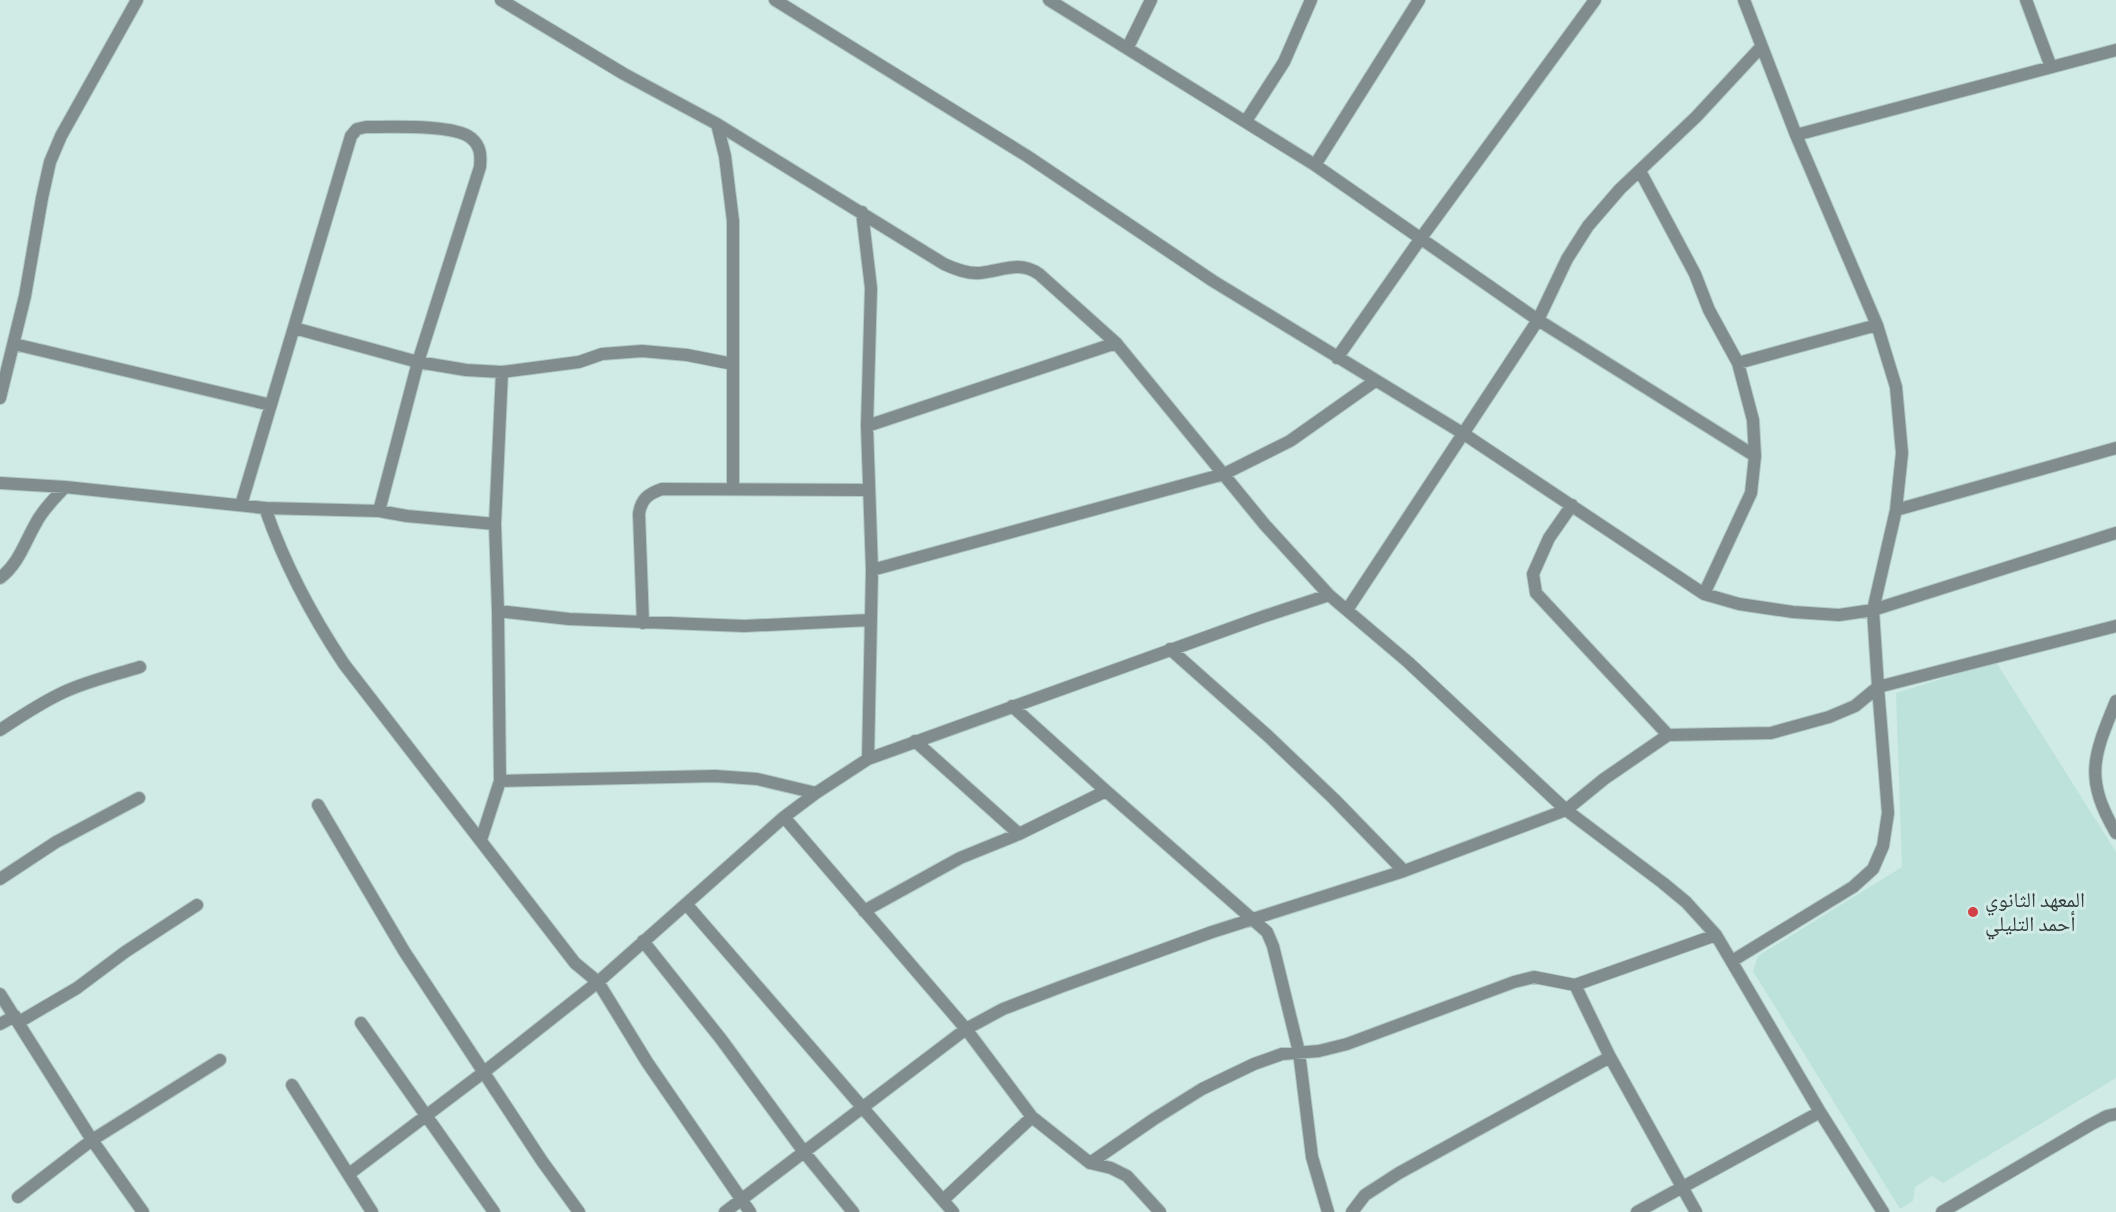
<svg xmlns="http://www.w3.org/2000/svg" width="2116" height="1212" font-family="Bitter,'Noto Naskh Arabic',serif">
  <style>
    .built { fill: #bde1db }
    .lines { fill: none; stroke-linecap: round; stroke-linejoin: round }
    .minor-casing { stroke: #b0c8c4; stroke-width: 14 }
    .tertiary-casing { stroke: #b0c8c4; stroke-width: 14 }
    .minor { stroke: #818c8f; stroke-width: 12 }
    .tertiary { stroke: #818c8f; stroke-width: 12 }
    .poi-dot { fill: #d14146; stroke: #d0ebe6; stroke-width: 2 }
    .labels { text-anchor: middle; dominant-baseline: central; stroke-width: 6; stroke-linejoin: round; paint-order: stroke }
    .poi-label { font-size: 21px; fill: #323d3b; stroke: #d0ebe6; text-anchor: start }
  </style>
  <rect width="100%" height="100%" fill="#d0ebe6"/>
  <path class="built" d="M1996,662l120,190v226l-173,105 -11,-7 -17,11 -2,14 -13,8 -147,-238 5,-15 144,-89 -6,-174z"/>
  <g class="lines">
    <g class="minor-casing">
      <path id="minor" d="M501,0l123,74 93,50 227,140c11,5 23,10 36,9 22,-2 39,-13 59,1l77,69 149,182 64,70 79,67 158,148 97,73 23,19 30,33 104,177 63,100
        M775,0l252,156 186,125 251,153 240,160 35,10 54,8 46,3 34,-5 23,-100 6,-57 -6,-66 -19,-62 -81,-190 -52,-135
        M1049,0l266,165 223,155 217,136
        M2026,0l25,67
        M1128,47l23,-47
        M1246,121l38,-59 27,-62
        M717,124l8,32 8,65v267
        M1796,135l320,-85
        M1315,165l104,-165
        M1640,171l55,103 14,36 29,53 15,57 2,36 -4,37 -47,101
        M862,212l9,76 -4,138 5,144 -4,189
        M294,328l124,34 48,8 36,2 77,-10 23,-8 40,-3 45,4 46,9
        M14,344l257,61
        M1337,358l84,-120 174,-238
        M1738,363l139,-38
        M0,398l25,-102 17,-98 8,-36 11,-26 76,-136
        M867,426l249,-83
        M0,483l65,4 200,21c19,55 47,108 79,156l231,299 23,19 49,80 103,150
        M241,505l110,-369 6,-7 9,-2c22,0 89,-3 105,11 10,8 10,18 9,29l-62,195 -39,149
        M1572,505l-23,33 -16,36 3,19 132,142
        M265,508l114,3 28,5 88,8 3,87 71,8 175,7 126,-6
        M1896,510l220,-62
        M495,524l7,-152
        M2116,533l-243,77 5,77 238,-61
        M872,570l352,-96 66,-33 85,-60
        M0,578c18,-13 25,-36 36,-55 7,-14 19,-25 29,-36
        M1347,610l191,-290 29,-61 21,-33 32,-37 76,-72 65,-70
        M498,611l2,170
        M643,623l-4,-109c2,-15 9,-20 23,-25l207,1
        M1170,649l98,87 66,63 70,72
        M2116,701c-23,56 -32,77 0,132
        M1012,706l94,85 161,141 6,14 26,106 13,105 16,55
        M0,730c21,-14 42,-28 64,-38 24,-11 50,-17 76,-25
        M915,741l104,93
        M318,805l86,146 138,210 37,51
        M784,817l182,212 66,88 58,46 21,5 16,8 33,36
        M481,840l19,-59 215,-5 42,3 59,14
        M0,879l56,-37 83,-44
        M687,905l266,307
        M864,911l96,-53 59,-24 87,-43
        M643,941l78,98 83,113 49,60
        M1732,961l121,-74 20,-18 10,-23 5,-33 -10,-126
        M1575,985l35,72 86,155
        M0,994l92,146 51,72
        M19,1022l58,-34 48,-36 72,-47
        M361,1023l133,189
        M0,1024l15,-8
        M292,1085l80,127
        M1090,1163l64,-44 48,-30 52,-25 28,-10 37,-3 28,-7 167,-62 20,-5 41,8 141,-50
        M349,1174l135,-102 114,-90 186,-165 32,-24 52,-34 394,-142 67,-22
        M18,1197l74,-57 128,-80
        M943,1200l89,-83
        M725,1212l241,-183 37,-20 60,-23 149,-54 192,-61 162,-61 38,-31 64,-44 103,-2 58,-16 26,-11 23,-19
        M1352,1212l13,-17 34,-22 211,-116
        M1637,1212l183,-100"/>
    </g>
    <g class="tertiary-casing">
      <path id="tertiary" d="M1942,1212l148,-87 17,-9 9,-2"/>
    </g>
    <use href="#minor" class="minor"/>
    <use href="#tertiary" class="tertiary"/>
  </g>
  <circle class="poi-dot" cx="1973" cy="912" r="6"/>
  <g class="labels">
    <g class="poi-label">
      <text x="1985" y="900">المعهد الثانوي<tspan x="1985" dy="24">أحمد التليلي</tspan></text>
    </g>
  </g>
</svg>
